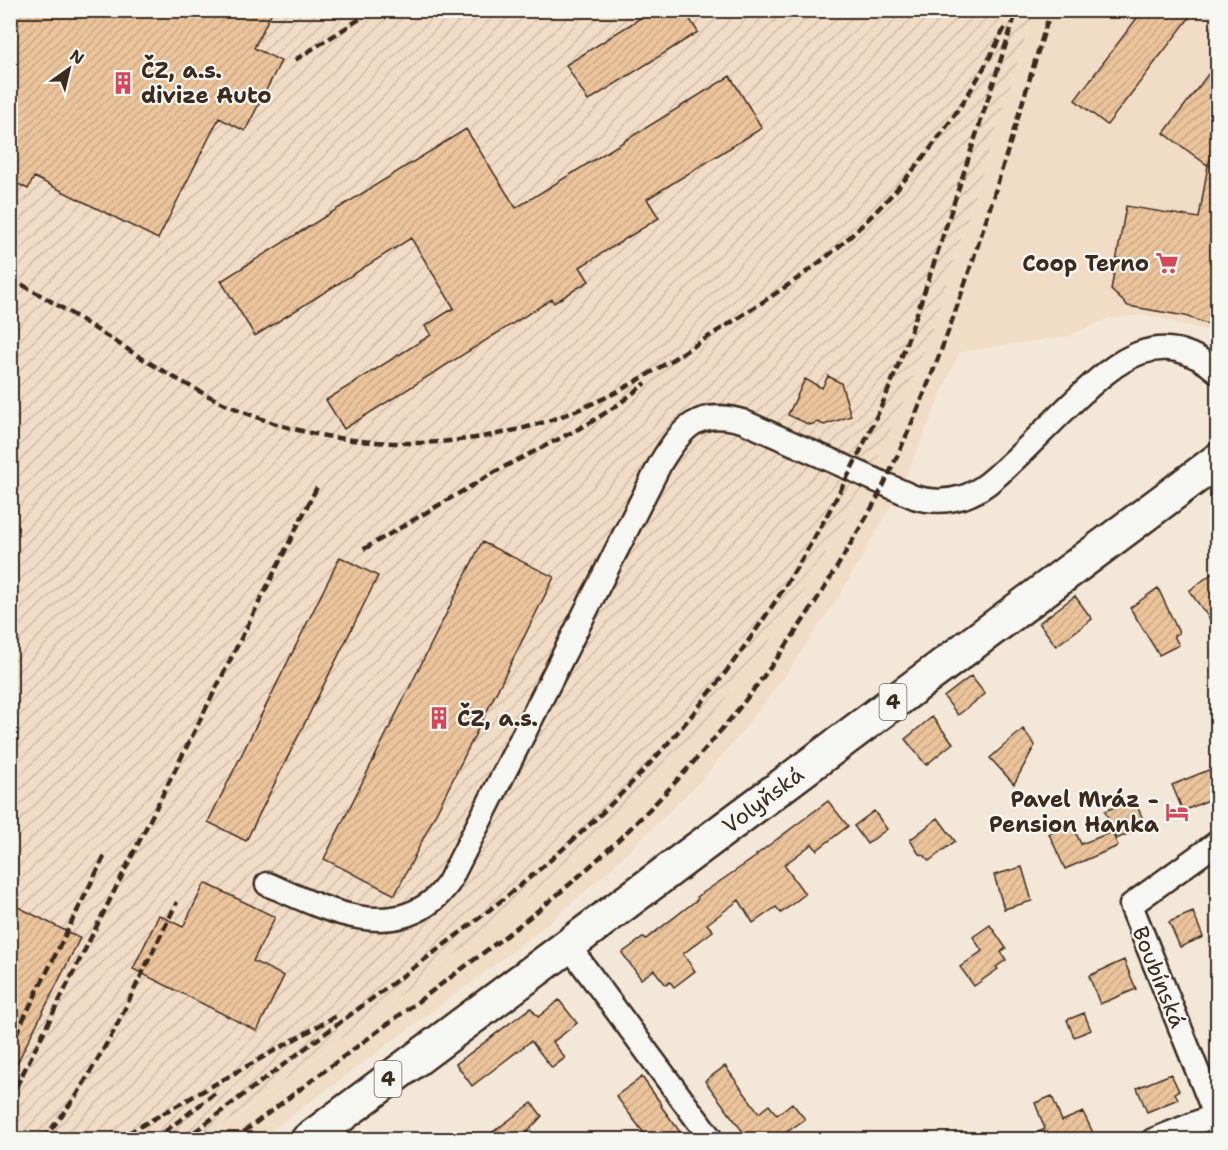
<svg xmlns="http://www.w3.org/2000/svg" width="1228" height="1150" font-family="'Shantell Sans',sans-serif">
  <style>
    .built { fill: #f1dcc6 }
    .industrial { fill: url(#industrial-furrows) }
    .building { fill: url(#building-hatch); stroke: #3b2a1e; stroke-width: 1.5 }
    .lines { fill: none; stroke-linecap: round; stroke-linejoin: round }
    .minor-casing { stroke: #3b2a1e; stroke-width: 27 }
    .primary-casing { stroke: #3b2a1e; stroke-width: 38 }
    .minor { stroke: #f6f6f2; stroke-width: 22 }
    .primary { stroke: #f6f6f2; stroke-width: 33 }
    .rail { stroke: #3b2a1e; stroke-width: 4.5; stroke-dasharray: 9 4.5; stroke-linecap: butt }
    .labels { text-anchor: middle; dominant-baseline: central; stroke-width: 4.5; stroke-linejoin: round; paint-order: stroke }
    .shield { fill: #f6f6f2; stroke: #73675e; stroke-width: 1.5 }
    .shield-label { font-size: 21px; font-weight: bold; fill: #3b2a1e }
    .poi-label { font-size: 22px; font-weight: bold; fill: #3b2a1e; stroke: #f6f6f2; text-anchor: start }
    .street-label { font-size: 22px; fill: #3b2a1e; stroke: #f6f6f2 }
  </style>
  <defs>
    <pattern id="industrial-furrows" width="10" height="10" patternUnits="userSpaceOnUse" patternTransform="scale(1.5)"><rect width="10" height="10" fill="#f1dcc6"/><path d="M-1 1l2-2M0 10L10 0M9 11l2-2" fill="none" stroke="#d0bdaa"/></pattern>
    <pattern id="building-hatch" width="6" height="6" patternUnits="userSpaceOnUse" patternTransform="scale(1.5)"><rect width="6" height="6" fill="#ebc49b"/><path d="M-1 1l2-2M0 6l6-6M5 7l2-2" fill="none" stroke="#caa985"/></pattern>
  </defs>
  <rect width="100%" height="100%" fill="#f3e7d8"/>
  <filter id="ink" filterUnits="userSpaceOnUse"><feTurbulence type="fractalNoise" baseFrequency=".0167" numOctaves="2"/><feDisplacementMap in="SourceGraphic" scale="12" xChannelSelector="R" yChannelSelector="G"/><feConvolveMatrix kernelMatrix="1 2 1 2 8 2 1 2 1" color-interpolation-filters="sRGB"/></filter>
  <g filter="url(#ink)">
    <path class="built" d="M1034,11h183v322l-71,-18 -37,3 -41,18 -109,16 -59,138 -61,106 -53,78 -46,60 -37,44 -95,93 -55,48 -49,39 -244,181 -55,1 279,-207 103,-85 92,-92 36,-43 45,-58 52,-76 58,-103 32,-71 26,-64z"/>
    <path class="industrial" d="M10,11h1024l-106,330 -26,64 -32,71 -58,103 -52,76 -45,58 -36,43 -92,92 -103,85 -279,206h-194z"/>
    <path class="building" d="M10,10h263l-19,38 27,13 -36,70 -26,-13 -61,121 -124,-62 -6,12 -18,-9z
      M653,10h31l14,22 -110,69 -22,-36z
      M1143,10h38l9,7 -83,108 -32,-25z
      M1218,61v89l-11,15 -43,-32z
      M730,76l32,52 -115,71 12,19 -79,49 9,14 -35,22 -2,-4 -208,130 -18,-29 105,-65 -6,-9 29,-18 -43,-70 -156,98 -34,-55 245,-152 50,79z
      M1208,165l10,1v162l-33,-12 -57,-10 -17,-16 15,-84 73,12z
      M828,376l13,7 10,33 -27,9 -6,-3 -8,3 -22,-10 17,-36 17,9z
      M482,542l72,35 -159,318 -71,-36z
      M340,557l38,19 -132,265 -38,-19z
      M1218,569v61l-29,-39z
      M1158,588l21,45 -5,3 5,9 -20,10 -29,-47z
      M1075,596l17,23 -36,27 -17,-23z
      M971,676l14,18 -27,21 -14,-18z
      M932,717l21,26 -27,22 -21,-26z
      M1023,729l12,16 -21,39 -24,-26z
      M1218,766v30l-35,15 -11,-26z
      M1134,799l12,27 -30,13 -11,-28z
      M828,801l20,25 -31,24 -5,-6 -28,21 21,29 -24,19 -5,-6 -23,16 -14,-23 -32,24 6,7 -30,23 12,17 -21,16 -4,-5 -4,3 -12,-15 -13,9 -19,-26 22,-16 2,2 52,-40 -1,-2 60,-41 -1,-1z
      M874,811l13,18 -20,15 -13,-18z
      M938,818l17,23 -26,20 -5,-6 -5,-1 -9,-14z
      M1072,824l9,20 31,-12 6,14 -53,23 -16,-35z
      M1022,867l10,34 -28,8 -10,-34z
      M205,883l70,34 -22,44 31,15 -27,55 -124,-62 26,-54 24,12z
      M10,903l70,35 -70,139z
      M1193,912l10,25 -23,10 -11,-25z
      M990,925l16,23 -5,4 5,8 -10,7 2,2 -24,17 -14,-19 22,-16 -9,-14z
      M1124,960l12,29 -36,15 -11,-28z
      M559,1000l18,23 -24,19 12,16 -13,10 -21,-27 -59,45 -16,-22 66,-50 9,-6 7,9z
      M1084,1013l7,17 -17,7 -7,-17z
      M725,1066l34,47 10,-8 8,10 15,-12 13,16 -18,13 5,8h-43l-44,-59z
      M1171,1074l8,17 -4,2 3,6 -31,13 -10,-24z
      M642,1077l20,28 -1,1 25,34h-37l-33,-44z
      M1052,1096l10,25 21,-9 11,23 -10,5h-62l23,-11 -10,-26z
      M532,1103l10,13 -22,24h-38z"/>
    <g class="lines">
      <g class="minor-casing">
        <path id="minor" d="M267,884c50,21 115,57 165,17 6,-4 11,-11 16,-17l213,-422c21,-34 37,-54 81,-41l172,76c16,5 32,5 49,0 21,-7 36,-23 51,-37 20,-19 39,-39 59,-58 44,-42 87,-79 145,-30
          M568,945l144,195
          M1215,1115l-84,-210 87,-63
          M1153,1140l65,-26"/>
      </g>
      <g class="primary-casing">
        <path id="primary" d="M308,1140l910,-680"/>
      </g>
      <use href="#minor" class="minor"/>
      <use href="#primary" class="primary"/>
      <path class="rail" d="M295,60l79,-50
        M10,278c98,52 183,127 292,153 96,23 204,13 294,-29 44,-20 84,-48 125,-73 46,-30 96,-60 136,-99 60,-57 112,-127 148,-203
        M364,549l138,-81 86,-44 31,-20 27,-21
        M10,1046l96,-193
        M10,1099l307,-612
        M43,1140l34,-45 38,-66 62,-127
        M116,1140l220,-124
        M154,1140l64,-49
        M184,1140c69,-53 139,-105 209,-157 78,-58 156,-116 224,-185 108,-109 193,-237 257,-376 24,-50 41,-103 59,-156 28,-85 56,-170 84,-256
        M233,1140c59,-45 119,-90 179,-134 64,-48 129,-94 187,-148 100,-92 185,-197 252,-315 12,-20 25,-41 35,-63 72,-149 115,-312 165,-470"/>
    </g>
  </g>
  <defs>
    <g id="building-bare" transform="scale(1.8)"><path d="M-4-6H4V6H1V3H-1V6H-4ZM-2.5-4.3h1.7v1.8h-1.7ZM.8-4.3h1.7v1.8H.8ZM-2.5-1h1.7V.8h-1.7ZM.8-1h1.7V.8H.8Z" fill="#d1495b" stroke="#f6f6f2" stroke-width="2.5" paint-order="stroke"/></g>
    <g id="supermarket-bare" transform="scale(1.8)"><path d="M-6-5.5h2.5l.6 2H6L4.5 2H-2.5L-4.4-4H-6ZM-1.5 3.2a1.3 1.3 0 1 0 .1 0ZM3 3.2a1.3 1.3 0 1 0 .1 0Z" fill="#d1495b" stroke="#f6f6f2" stroke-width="2.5" paint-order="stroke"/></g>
    <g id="hotel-bare" transform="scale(1.8)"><path d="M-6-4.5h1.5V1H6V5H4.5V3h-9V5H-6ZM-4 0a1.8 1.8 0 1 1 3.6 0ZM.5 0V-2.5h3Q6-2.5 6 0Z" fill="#d1495b" stroke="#f6f6f2" stroke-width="2.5" paint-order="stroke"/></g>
  </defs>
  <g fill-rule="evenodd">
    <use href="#building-bare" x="123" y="83"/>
    <use href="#supermarket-bare" x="1167" y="263"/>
    <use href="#building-bare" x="439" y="718"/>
    <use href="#hotel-bare" x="1177" y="812"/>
  </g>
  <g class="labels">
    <g class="shield">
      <rect x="879.5" y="684" width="27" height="36" rx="4.5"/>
      <rect x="374.5" y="1061" width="27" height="36" rx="4.5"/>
    </g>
    <g class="shield-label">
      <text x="893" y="702">4</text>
      <text x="388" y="1079">4</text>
    </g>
    <g class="poi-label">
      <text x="141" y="70">ČZ, a.s.<tspan x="141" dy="25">divize Auto</tspan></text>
      <text x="1149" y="263" text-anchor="end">Coop Terno</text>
      <text x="457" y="718">ČZ, a.s.</text>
      <text x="1159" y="799" text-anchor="end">Pavel Mráz -<tspan x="1159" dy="25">Pension Hanka</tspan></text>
    </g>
    <g class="street-label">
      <text transform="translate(763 800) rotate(-37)">Volyňská</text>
      <text transform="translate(1159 977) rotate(68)">Boubínská</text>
    </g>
  </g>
  <rect width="1228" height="1150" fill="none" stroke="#f6f6f2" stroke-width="36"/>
  <rect x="18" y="18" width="1192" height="1114" fill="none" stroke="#3b2a1e" stroke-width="2" filter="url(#ink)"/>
  <g transform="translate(69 69) rotate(34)" stroke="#f6f6f2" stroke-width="4.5" paint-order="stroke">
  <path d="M0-4.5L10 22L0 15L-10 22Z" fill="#3b2a1e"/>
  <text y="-9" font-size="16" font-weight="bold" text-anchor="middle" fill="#3b2a1e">N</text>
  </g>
</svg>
